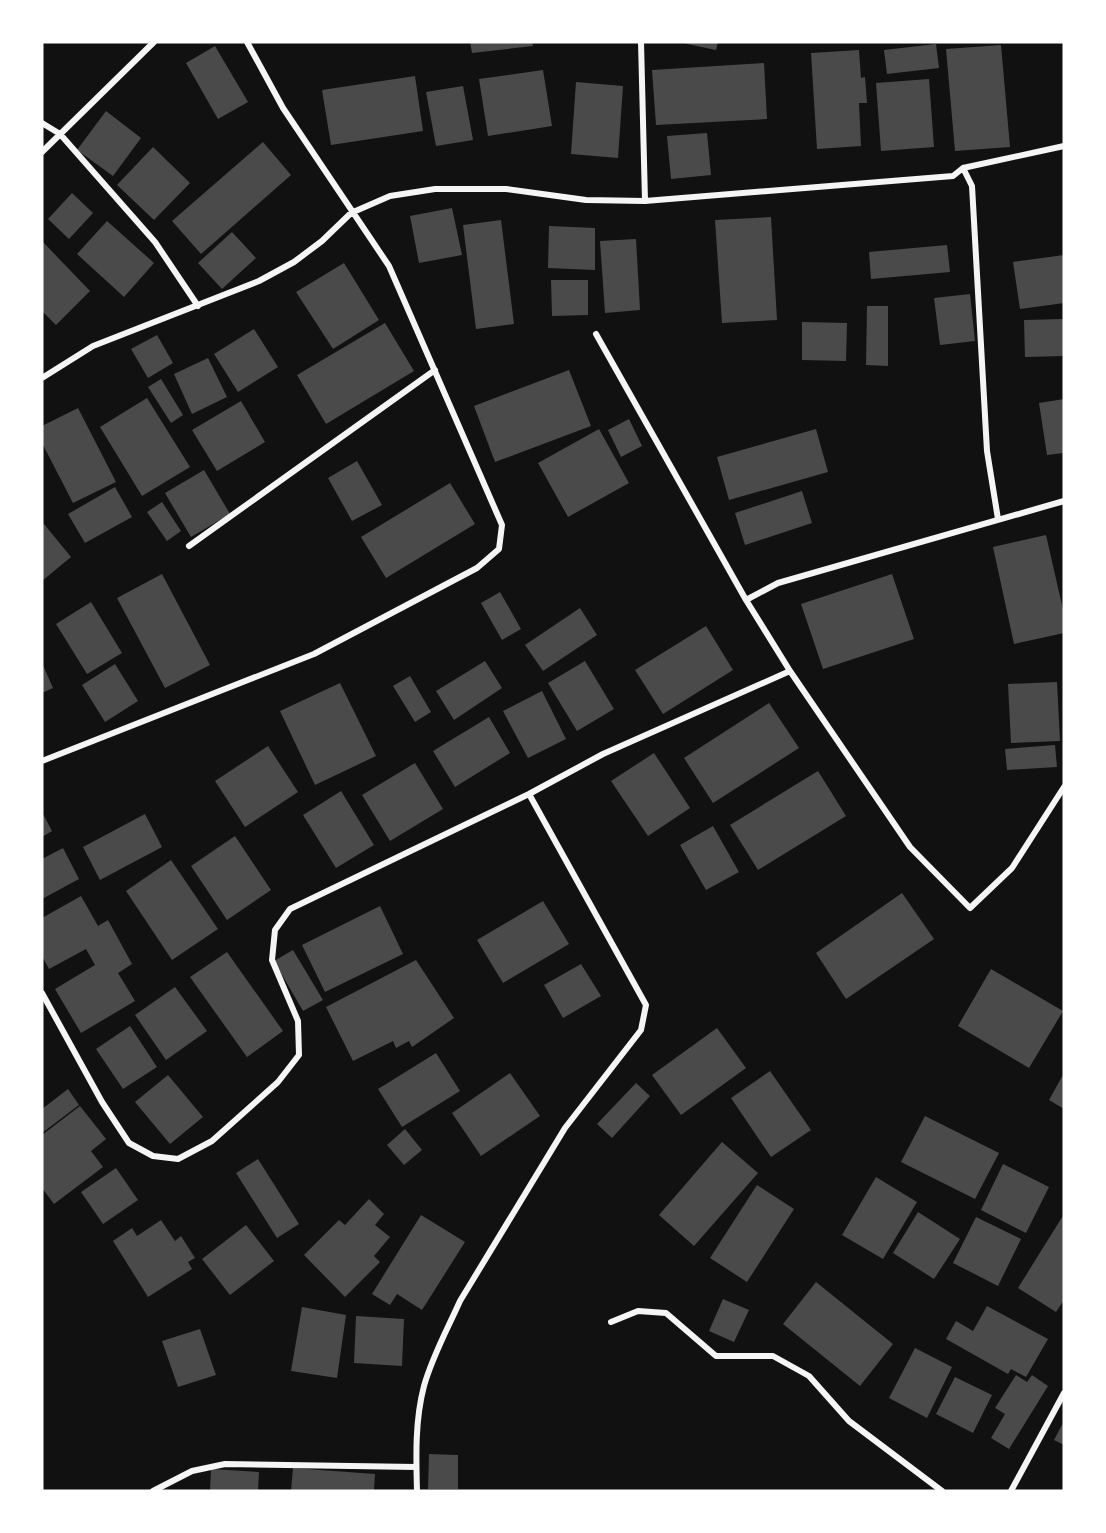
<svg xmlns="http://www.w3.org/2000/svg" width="1106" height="1533" font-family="'Archivo Narrow',sans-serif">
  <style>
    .building { fill: #4a4a4a }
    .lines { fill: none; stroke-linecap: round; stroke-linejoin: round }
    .minor { stroke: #f5f5f5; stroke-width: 6 }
  </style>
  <rect width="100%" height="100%" fill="#111"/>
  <path class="building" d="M470,42h62l1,4 -61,7z
    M678,42h40l-2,8z
    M936,44l3,24 -52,6 -3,-24z
    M1001,45l9,102 -55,4 -9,-102z
    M215,46l33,56 -30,17 -32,-56z
    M859,50l2,28 4,-1 2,26h-8l2,43 -44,3 -6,-96z
    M764,63l3,56 -111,6 -4,-55z
    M543,70l9,56 -64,10 -9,-57z
    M415,76l8,55 -92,14 -9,-55z
    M929,79l5,68 -53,4 -5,-68z
    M576,82l47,4 -5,72 -47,-4z
    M463,86l10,54 -37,6 -10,-54z
    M106,111l35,27 -28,38 -36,-26z
    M707,133l4,42 -40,4 -4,-43z
    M263,142l28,33 -90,79 -29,-33z
    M153,147l37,36 -36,37 -37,-35z
    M72,193l21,20 -24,26 -21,-20z
    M452,208l10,47 -43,8 -9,-47z
    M771,217l6,103 -55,3 -7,-103z
    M501,220l13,104 -38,5 -13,-104z
    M107,221l47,42 -30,34 -47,-43z
    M549,226l46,2v42l-47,-2z
    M232,232l24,26 -34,31 -24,-26z
    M636,239l4,71 -35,3 -5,-72z
    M42,241l48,50 -34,34 -14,-14z
    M947,245l3,27 -79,7 -2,-27z
    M1064,255v48l-44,6 -7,-47z
    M344,263l35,57 -46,29 -37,-57z
    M551,280h37v35l-36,1z
    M970,294l5,47 -35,4 -6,-47z
    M867,306h21v60l-22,-1z
    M1064,319v37l-39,1 -1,-37z
    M802,322l45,1 -1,38 -44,-1z
    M385,323l29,48 -88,53 -29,-49z
    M254,329l24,38 -40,25 -24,-38z
    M157,335l16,28 -25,15 -17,-29z
    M208,358l19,39 -35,17 -18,-40z
    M569,370l22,56 -96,36 -21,-56z
    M161,379l22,36 -12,8 -23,-36z
    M147,398l43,69 -48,29 -42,-69z
    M1064,399v54l-17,2 -8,-52z
    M241,401l24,41 -48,29 -25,-41z
    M78,408l38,74 -43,21 -31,-60v-17z
    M629,419l13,27 -21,11 -13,-27z
    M599,429l30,54 -61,34 -30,-54z
    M816,429l12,43 -99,28 -12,-43z
    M357,461l25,44 -30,16 -24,-43z
    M204,470l26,44 -39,23 -26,-44z
    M450,483l25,41 -89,54 -25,-41z
    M115,487l17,30 -47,26 -17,-29z
    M802,491l10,32 -67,22 -10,-32z
    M162,502l19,29 -14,10 -20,-29z
    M44,524l27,33 -29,24v-55z
    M1046,535l18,79v19l-50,11 -21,-97z
    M162,574l48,91 -45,23 -48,-90z
    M892,574l22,65 -91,30 -22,-65z
    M500,592l21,37 -19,11 -21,-37z
    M91,602l31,51 -35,21 -31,-50z
    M580,608l17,27 -54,36 -18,-26z
    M706,626l27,44 -70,44 -28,-44z
    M485,661l17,27 -48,32 -18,-29z
    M585,661l29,48 -37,22 -29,-48z
    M42,663l11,25 -11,5z
    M115,664l23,37 -33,21 -23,-37z
    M410,676l21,36 -16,10 -22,-36z
    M1057,682l3,59 -49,2 -3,-59z
    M340,683l36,73 -61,29 -35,-74z
    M542,691l24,48 -38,19 -25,-47z
    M769,703l30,45 -86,55 -29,-45z
    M489,717l21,36 -55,34 -22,-36z
    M1055,745l2,22 -50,3 -2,-21z
    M268,746l30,46 -53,35 -30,-46z
    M654,753l36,55 -42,28 -37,-55z
    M415,763l28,46 -53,32 -28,-46z
    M818,771l28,45 -88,54 -28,-45z
    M341,791l33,54 -38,23 -33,-53z
    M42,812l10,19 -10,6z
    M145,814l17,33 -62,33 -17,-33z
    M713,826l26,46 -33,18 -26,-45z
    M235,836l36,54 -44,30 -36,-54z
    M63,848l16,31 -37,20v-40z
    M171,860l47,69 -46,31 -46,-69z
    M902,893l32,46 -88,60 -30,-46z
    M81,896l17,30 10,-6 24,44 -14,9 17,28 -54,32 -26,-44 40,-24 -9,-16 -37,20 -7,-13v-38z
    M543,901l26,43 -66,39 -26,-43z
    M380,906l23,48 -78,38 -23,-47z
    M293,950l30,50 -20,11 -29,-50z
    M227,952l56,79 -36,26 -57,-80z
    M416,960l38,58 -42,29 -3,-6 -13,7 -3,-7 -40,20 -27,-54z
    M581,964l20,32 -38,22 -19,-33z
    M991,969l72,42 -34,57 -71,-42z
    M175,987l32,44 -41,29 -31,-45z
    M130,1026l27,41 -34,22 -27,-40z
    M717,1028l29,40 -65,47 -29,-40z
    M436,1053l24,38 -58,36 -24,-38z
    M770,1071l41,59 -40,27 -40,-59z
    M510,1073l30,43 -59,40 -29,-43z
    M1064,1073v36l-15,-9z
    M168,1075l35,42 -33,27 -35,-42z
    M636,1083l14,13 -38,42 -15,-14z
    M68,1089l11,16 -37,28v-24z
    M80,1106l26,33 -15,12 12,16 -49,37 -12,-16v-53z
    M925,1116l74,37 -24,46 -74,-37z
    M405,1129l17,21 -18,15 -17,-20z
    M722,1142l36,31 -64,73 -35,-31z
    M258,1159l41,65 -22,14 -41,-65z
    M1003,1164l46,23 -23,46 -45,-23z
    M116,1168l22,32 -35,24 -22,-32z
    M876,1177l41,25 -34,57 -41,-24z
    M757,1185l37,24 -47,73 -37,-24z
    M369,1199l15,15 -9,11 15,12 -16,19 6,6 -35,35 -41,-42 35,-35 6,5z
    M918,1212l42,27 -26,40 -41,-26z
    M1064,1214v86l-8,12 -38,-24z
    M421,1215l44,27 -43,68 -25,-16 -7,11 -18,-11z
    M976,1217l45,22 -23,47 -45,-23z
    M161,1220l14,21 6,-5 14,22 -7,4 4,7 -44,28 -35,-56 19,-13 5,8z
    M246,1225l28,36 -44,34 -28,-36z
    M816,1282l77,62 -33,42 -77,-62z
    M723,1299l26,11 -15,32 -25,-11z
    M987,1306l61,33 -22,38 -15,-8 -3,5 -62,-35 10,-18 17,10z
    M302,1307l44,8 -9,63 -46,-7z
    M356,1316l48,3 -2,47 -48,-3z
    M200,1329l16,46 -38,12 -16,-46z
    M915,1348l37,19 -25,51 -38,-20z
    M1016,1375l11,7 5,-7 16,11 -39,63 -18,-11 14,-24 -10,-6z
    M955,1377l37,18 -19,38 -37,-19z
    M1064,1421v24l-10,-5z
    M429,1454l29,1v34h-30z
    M293,1468l82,6 -1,17h-83z
    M211,1469l48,3 -1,19h-48z"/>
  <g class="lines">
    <path class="minor" d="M641,42l4,159
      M42,123l18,11 95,108 43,64
      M42,152l112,-110
      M963,168l9,18 15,265 11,68
      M596,334l150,266 44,71 120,176 60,61 42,-40 52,-81
      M42,378l51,-32 166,-65 35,-19 28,-21 29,-28 39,-17 45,-7h71l80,11 59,1 308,-25 10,-8 101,-22
      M189,546l246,-176
      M746,600l32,-17 286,-82
      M42,761l272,-107 163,-86 22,-19 3,-24 -113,-259 -106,-158 -36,-66
      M42,993l60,109 27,41 24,13 25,3 34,-18 66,-59 21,-27 -1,-34 -26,-61 3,-30 15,-21 239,-115 74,-40 187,-83
      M611,1322l27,-11 28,2 50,43h57l36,20 40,45 93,70
      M153,1491l39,-20 33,-7 191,3
      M417,1491c-1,-35 -2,-71 7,-105 8,-29 24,-58 36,-85l105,-173 76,-98 5,-25 -117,-211
      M1011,1491l53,-98"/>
  </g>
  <rect width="1106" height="1533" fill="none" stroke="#ffffff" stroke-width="87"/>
</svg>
